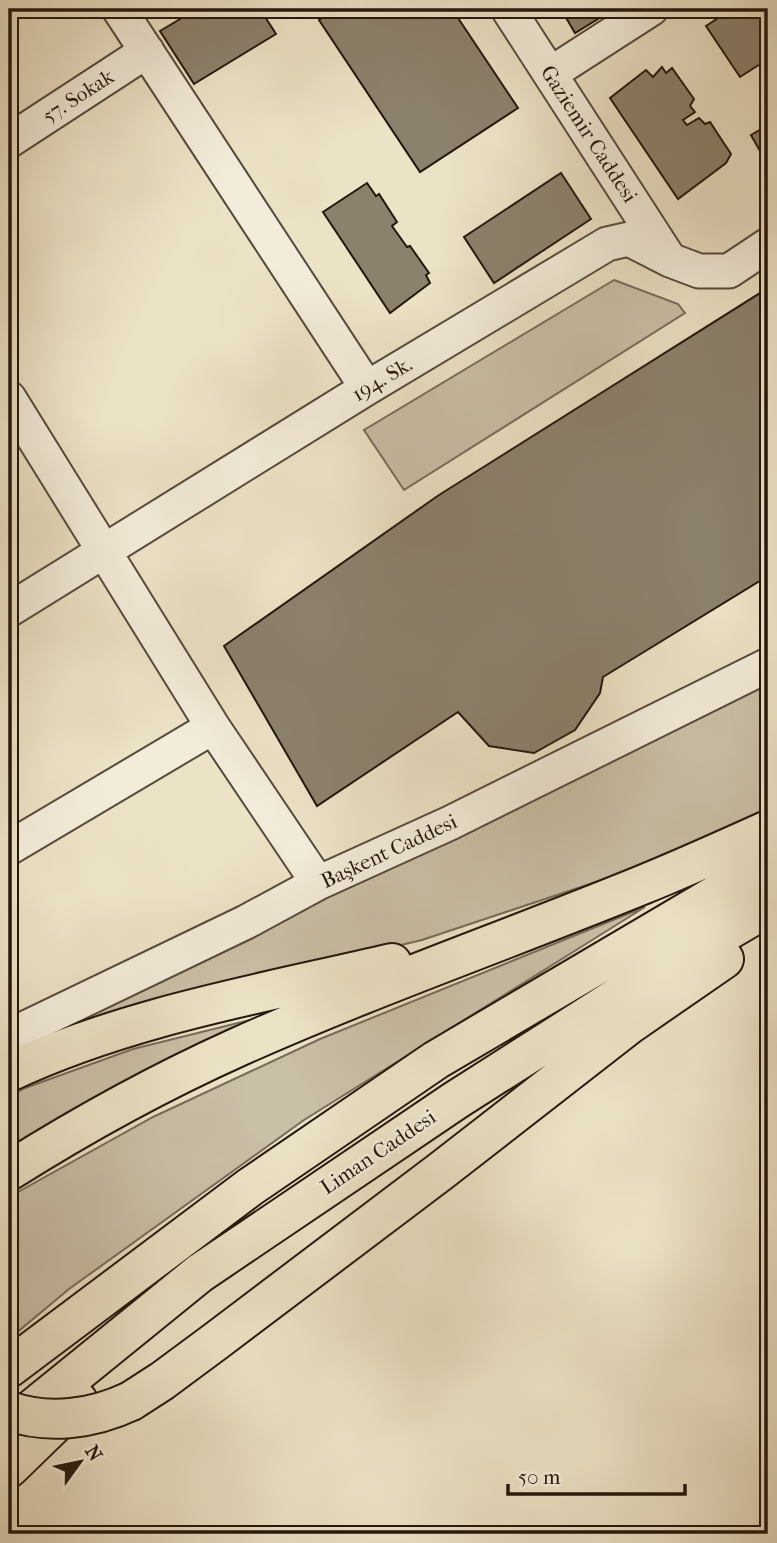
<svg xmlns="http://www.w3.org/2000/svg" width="777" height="1543" font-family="'IM FELL French Canon',serif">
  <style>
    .green { fill: #cabfa7; stroke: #776b5a; stroke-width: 2 }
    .building { fill: #8c816d; stroke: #24170d; stroke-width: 2 }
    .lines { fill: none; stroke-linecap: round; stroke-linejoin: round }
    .minor-casing { stroke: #564a3b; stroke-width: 37 }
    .highway-casing { stroke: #24170d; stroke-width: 42 }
    .minor { stroke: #f3ecda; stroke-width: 33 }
    .highway { stroke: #ece2c6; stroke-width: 38 }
    .highway-bridge-casing { stroke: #24170d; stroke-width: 42; stroke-linecap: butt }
    .highway-bridge { stroke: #ece2c6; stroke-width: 38 }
    .labels { text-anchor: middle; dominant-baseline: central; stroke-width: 5; stroke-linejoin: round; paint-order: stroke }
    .street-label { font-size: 21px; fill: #24170d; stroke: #f3ecda }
  </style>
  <rect width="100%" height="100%" fill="#ece2c6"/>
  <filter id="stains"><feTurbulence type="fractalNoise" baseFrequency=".00286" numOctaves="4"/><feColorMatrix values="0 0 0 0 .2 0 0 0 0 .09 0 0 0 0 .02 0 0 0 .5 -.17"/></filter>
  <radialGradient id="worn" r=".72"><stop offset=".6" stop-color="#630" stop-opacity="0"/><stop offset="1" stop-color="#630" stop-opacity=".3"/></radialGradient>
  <path class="green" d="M614,280l64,24 7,9 -281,177 -40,-60z
    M768,679v130l-139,62 -207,69 -380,90z
    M645,907l-341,213 -235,169 -60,50v-142l144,-80 167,-78z
    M282,1012l-273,140v-55l16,-9 108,-39z"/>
  <path class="building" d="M197,9h63l16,25 -82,50 -34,-53z
    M338,9h114l66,99 -98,64 -101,-152z
    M561,9h53l-39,24z
    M732,9h36v50l-28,18 -34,-51z
    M662,67l4,6 6,-5 22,31 -4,7 5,6 -12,8 4,5 12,-7 6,6 5,-2 21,32 -5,9 -48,36 -68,-101 36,-28 7,7z
    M768,125v40l-17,-30z
    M561,173l30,46 -97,64 -30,-46z
    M367,183l9,13 3,-2 18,28 -5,4 15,21 3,-1 19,27 -3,2 4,8 -40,30 -67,-101z
    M768,288v288l-165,101 -3,16 -25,37 -41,23 -45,-7 -31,-34 -141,94 -93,-160 215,-151z"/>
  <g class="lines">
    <g class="minor-casing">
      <path id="minor" d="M119,9l248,379
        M508,9l160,248
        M550,74l101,-65
        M9,141l138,-90
        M9,398l204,329 -204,121
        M9,610l358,-222 240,-144 22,-5 41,21 29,11h30l39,-26
        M213,727l105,156
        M9,1036l237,-114 72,-39 132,-60 318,-158"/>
    </g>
    <g class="highway-casing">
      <path id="highway" d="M9,1072c119,-56 255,-79 383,-109
        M9,1171c73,-46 149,-88 229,-124 132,-59 269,-107 404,-162 42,-17 84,-36 126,-55
        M9,1368l241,-181 186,-127 332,-196
        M131,1401l31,-20 54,-40 225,-170 189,-147 94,-65
        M9,1428l191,-155 256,-173 193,-123 119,-70
        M9,1468l69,-67"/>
    </g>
    <use href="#minor" class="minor"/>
    <use href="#highway" class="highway"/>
    <g class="highway-bridge-casing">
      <path id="highway-bridge" d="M9,1411c40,14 84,8 122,-10"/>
    </g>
    <use href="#highway-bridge" class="highway-bridge"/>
  </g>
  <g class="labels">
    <g class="street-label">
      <text transform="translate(78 96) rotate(-33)">57. Sokak</text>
      <text transform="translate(589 134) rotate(57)">Gaziemir Caddesi</text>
      <text transform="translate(382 379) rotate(-31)">194. Sk.</text>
      <text transform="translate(389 851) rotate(-25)">Başkent Caddesi</text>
      <text transform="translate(378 1152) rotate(-34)">Liman Caddesi</text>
    </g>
  </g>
  <rect width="777" height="1543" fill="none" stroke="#ece2c6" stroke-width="35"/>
  <rect x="10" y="10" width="756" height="1522" fill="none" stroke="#24170d" stroke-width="3.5"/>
  <rect x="18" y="18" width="742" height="1508" fill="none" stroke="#24170d" stroke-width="2"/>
  <g transform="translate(80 1462) rotate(57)" stroke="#f3ecda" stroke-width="5" paint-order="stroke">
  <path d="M0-5L12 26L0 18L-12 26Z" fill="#24170d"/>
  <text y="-10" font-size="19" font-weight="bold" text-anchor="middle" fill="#24170d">N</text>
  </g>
  <path d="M508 1484v10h177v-10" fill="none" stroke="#24170d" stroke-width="3.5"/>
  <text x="518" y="1484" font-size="21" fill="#24170d" stroke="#f3ecda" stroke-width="5" paint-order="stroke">50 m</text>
  <rect width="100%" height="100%" filter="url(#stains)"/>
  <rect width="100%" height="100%" fill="url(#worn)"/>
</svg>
